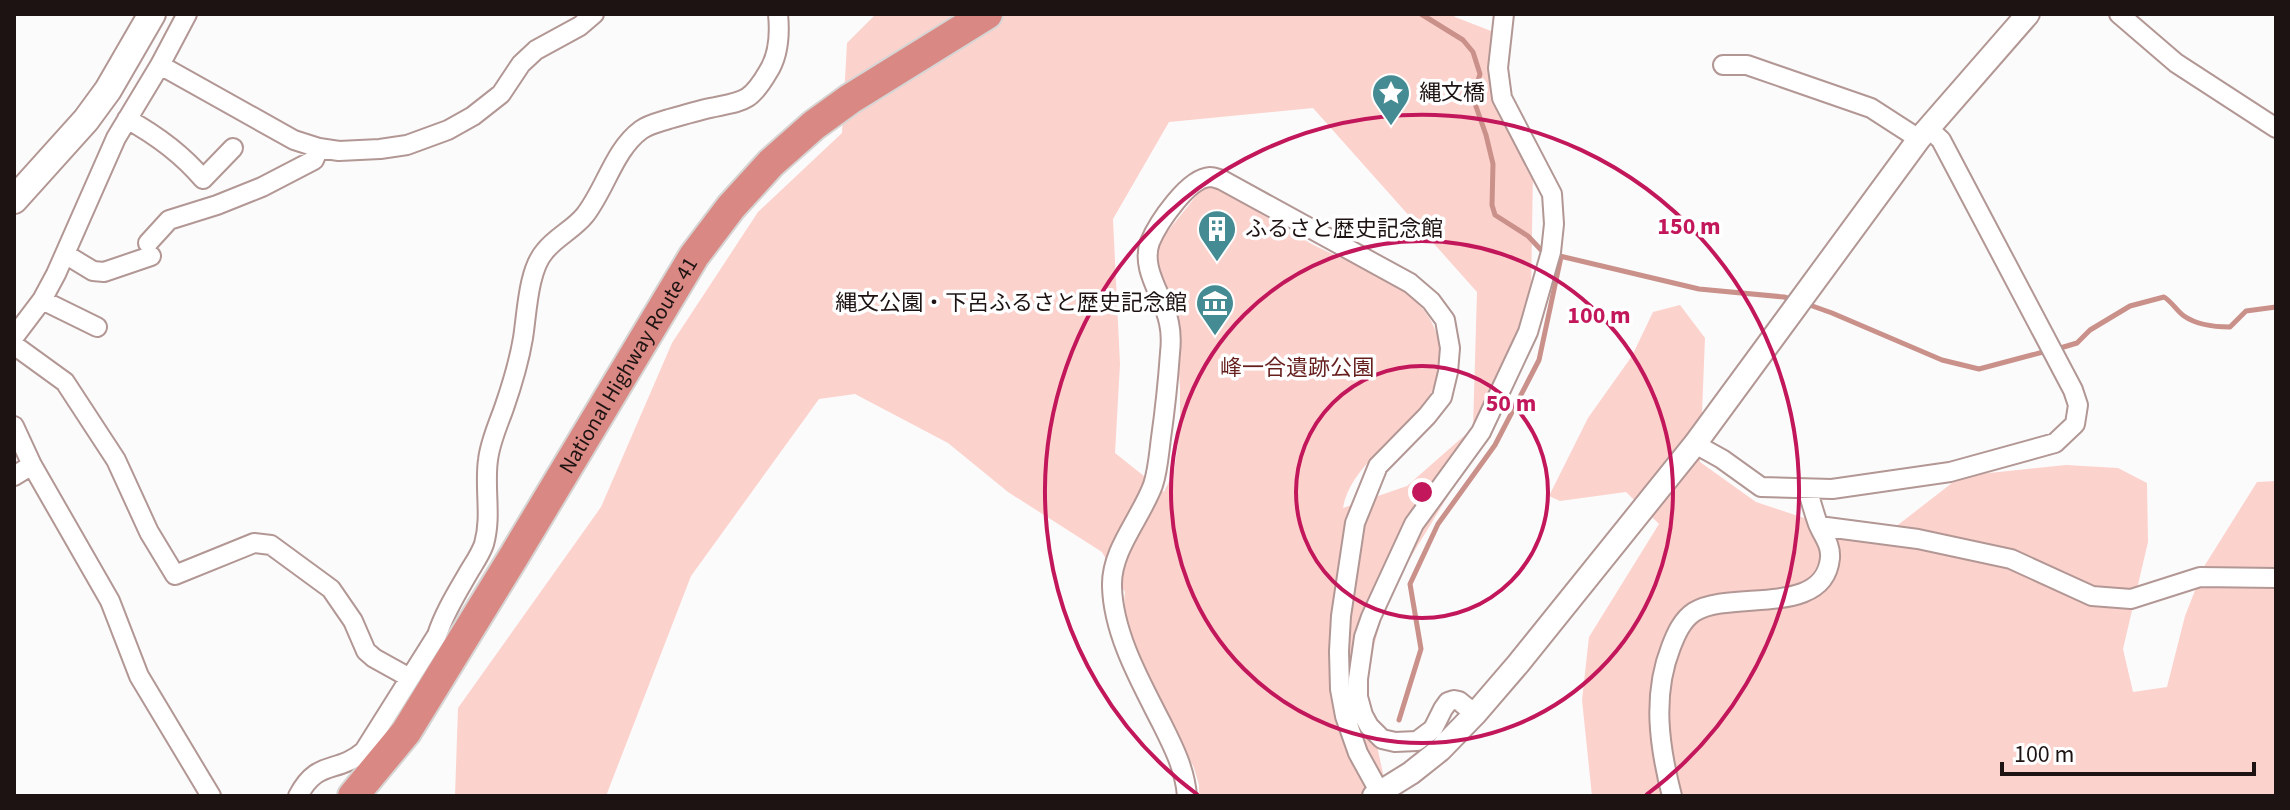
<svg xmlns="http://www.w3.org/2000/svg" width="2290" height="810" font-family="'Source Sans 3','Noto Sans JP',sans-serif">
  <style>
    .green { fill: #fcd2cd; fill-rule: evenodd }
    .lines { fill: none; stroke-linecap: round; stroke-linejoin: round }
    .stream { stroke: #ca908a; stroke-width: 5 }
    .minor-casing { stroke: #b29794; stroke-width: 22 }
    .tertiary-casing { stroke: #b29794; stroke-width: 26 }
    .secondary-casing { stroke: #b29794; stroke-width: 30 }
    .trunk-casing { stroke: #d6d5d4; stroke-width: 34 }
    .minor { stroke: #fff; stroke-width: 18 }
    .tertiary { stroke: #fff; stroke-width: 22 }
    .secondary { stroke: #fff; stroke-width: 26 }
    .trunk { stroke: #da8883; stroke-width: 30 }
    .ring { fill: none; stroke: #c2185b; stroke-width: 4 }
    .labels { text-anchor: middle; dominant-baseline: central; stroke-width: 7; stroke-linejoin: round; paint-order: stroke }
    .poi-label { font-size: 22px; fill: #1d1312; stroke: #fff; text-anchor: start }
    .street-label { font-size: 22px; fill: #1d1312; stroke: #fff }
    .park-label { font-size: 22px; fill: #661f1d; stroke: #fff }
    .centre { fill: #c2185b; stroke: #fff; stroke-width: 4 }
    .ring-label { font-size: 24px; text-anchor: middle; font-weight: bold; fill: #c2185b; stroke: #fff; stroke-width: 7; stroke-linejoin: round; paint-order: stroke }
  </style>
  <rect width="100%" height="100%" fill="#fbfbfb"/>
  <path class="green" d="M876,14h577l2,3 49,19v40l29,93 -2,126 -13,79 -47,84 -84,138 -13,50 -8,50 22,100h-189v-11l-5,-17c-18,-38 -76,-138 -69,-176l-23,-40 -94,-60 -60,-49 -93,-49 -36,5 -128,177 -85,220h-151l3,-88 143,-201 71,-164 86,-131 84,-79 5,-90zM1313,108l164,184 -4,136 -66,58 -64,22c7,-42 58,-72 82,-105 9,-12 15,-31 15,-46 0,-69 -80,-87 -130,-114 -32,-18 -63,-38 -95,-57l-14,4 -42,52 -4,12 2,18 18,37 5,79v41l-6,42 -10,21 -49,-39 5,-89 -7,-145 56,-97z
    M1680,305l25,33 -5,124 56,40 120,40 85,-66 105,-11 52,3 29,15 1,59 -25,107 10,43 34,-5 18,-71 20,-51 52,-83 19,-1v315h-684l-10,-96 7,-63 70,-113 -33,-32 -66,9 -11,-5 39,-78 44,-62 21,-44z"/>
  <g class="lines">
    <path class="stream" d="M1421,14l42,26 10,12 7,22 -7,24 13,37 7,29 -1,41 3,10 33,21 15,16 156,37 85,8 10,3
      M1804,303l28,10 110,47 37,9 68,-18
      M2057,349l20,-6 13,-13 40,-24 34,-9c8,5 13,14 20,19 13,9 31,11 46,11l16,-16 30,-4
      M1399,720l22,-71 -11,-65 28,-60 57,-79 44,-85 22,-103"/>
    <g class="minor-casing">
      <path id="minor" d="M2119,14l57,49 100,65
        M160,65l134,75 25,8 20,3 41,-2 27,-4 41,-15 25,-14 28,-22 20,-30 15,-14 44,-24 14,-12
        M1723,65h24l124,43 48,31
        M127,119c29,16 55,35 76,60l30,-31
        M148,243l21,-23 48,-15 45,-18 52,-27 5,-12
        M65,254l28,17 11,1 47,-16
        M42,300l55,27
        M14,337l28,-37 14,-26 60,-136 44,-73 27,-51
        M14,345l51,37 51,78 33,72 26,43 79,-32 17,2 60,44 22,32 13,30 8,7 36,20
        M14,426l18,39 78,136 29,75 72,120
        M1695,444l27,15 39,28 71,2 118,-17 105,-29 20,-19 3,-19 -5,-15 -132,-250 -13,-12
        M14,476l18,-11
        M1819,526l99,13 93,20 81,37 39,3 69,-22 76,1
        M1475,714l-16,-13 -5,-1 -6,2 -5,7 -10,20 -16,12 -22,1 -13,-3 -13,-13 -6,-11 -5,-18v-18l6,-42 7,-20 43,-93 67,-92 47,-100 23,-80 3,-28 -2,-30 -50,-96 -4,-30 6,-54
        M298,796c20,-38 38,-21 66,-45l73,-116c8,-24 21,-44 33,-65 5,-8 11,-17 14,-26 8,-28 0,-56 4,-84 2,-18 10,-35 16,-52 8,-23 15,-46 19,-70 4,-25 5,-68 22,-87 11,-14 29,-22 40,-36 21,-27 29,-65 56,-85 8,-6 19,-8 28,-11 14,-4 28,-8 41,-11 33,-7 40,-5 58,-36 11,-17 12,-38 10,-58
        M1187,796c-2,-27 -14,-50 -26,-74 -21,-41 -48,-89 -49,-136 -1,-36 29,-68 41,-101 5,-15 6,-32 8,-47 4,-28 7,-57 9,-85 1,-9 1,-21 -1,-30 -5,-27 -29,-53 -19,-81 8,-19 38,-64 60,-65 4,0 8,2 12,3l188,103 21,18 14,19 5,28 -2,24 -6,25 -15,19 -49,50 -23,57 -14,93 -2,35 1,38 5,27 13,37 22,40
        M1672,796c-13,-50 -20,-101 -1,-149 5,-13 11,-27 23,-35 38,-23 130,6 136,-54 1,-14 -7,-22 -12,-34 -4,-11 -7,-23 -11,-35"/>
    </g>
    <g class="tertiary-casing">
      <path id="tertiary" d="M1374,796l37,-23 29,-23 35,-36 43,-50 177,-220 224,-305 109,-125"/>
    </g>
    <g class="secondary-casing">
      <path id="secondary" d="M14,200l72,-80 22,-30 44,-76"/>
    </g>
    <g class="trunk-casing">
      <g id="trunk">
        <path id="s1" d="M353,796l53,-64 108,-176 180,-300 37,-49 40,-44 43,-38 36,-26 137,-85"/>
      </g>
    </g>
    <use href="#minor" class="minor"/>
    <use href="#tertiary" class="tertiary"/>
    <use href="#secondary" class="secondary"/>
    <use href="#trunk" class="trunk"/>
  </g>
  <g class="ring">
    <circle cx="1422" cy="492" r="126"/>
    <circle cx="1422" cy="492" r="251"/>
    <path d="M1198 795A377 377 0 1 1 1646 795"/>
  </g>
  <defs>
    <g id="sight-pin" transform="scale(2)"><path d="M0 17L-7.5 6A9.5 9.5 0 1 1 7.5 6Z" fill="#448b93" stroke="#fff"/><path d="M0-6L1.8-2.2L6-1.7L2.9 1.2L3.7 5.4L0 3.3L-3.7 5.4L-2.9 1.2L-6-1.7L-1.8-2.2Z" fill="#fff"/></g>
    <g id="building-pin" transform="scale(2)"><path d="M0 17L-7.5 6A9.5 9.5 0 1 1 7.5 6Z" fill="#448b93" stroke="#fff"/><path d="M-4-6H4V6H1V3H-1V6H-4ZM-2.5-4.3h1.7v1.8h-1.7ZM.8-4.3h1.7v1.8H.8ZM-2.5-1h1.7V.8h-1.7ZM.8-1h1.7V.8H.8Z" fill="#fff"/></g>
    <g id="museum-pin" transform="scale(2)"><path d="M0 17L-7.5 6A9.5 9.5 0 1 1 7.5 6Z" fill="#448b93" stroke="#fff"/><path d="M0-6L6-3V-2H-6V-3ZM-5-1h2V3h-2ZM-1-1h2V3h-2ZM3-1h2V3H3ZM-6 4H6V6H-6Z" fill="#fff"/></g>
  </defs>
  <g fill-rule="evenodd">
    <use href="#sight-pin" x="1391" y="93"/>
    <use href="#building-pin" x="1217" y="229"/>
    <use href="#museum-pin" x="1215" y="303"/>
  </g>
  <g class="labels">
    <g class="poi-label">
      <text x="1419" y="93">縄文橋</text>
      <text x="1245" y="229">ふるさと歴史記念館</text>
      <text x="1187" y="303" text-anchor="end">縄文公園・下呂ふるさと歴史記念館</text>
    </g>
    <g class="street-label">
      <text stroke="none"><textPath href="#s1" startOffset="512">National Highway Route 41</textPath></text>
    </g>
    <g class="park-label">
      <text x="1297" y="368">峰一合遺跡公園</text>
    </g>
  </g>
  <circle cx="1422" cy="492" r="12" class="centre"/>
  <g class="ring-label">
    <text x="1689" y="234">150 m</text>
    <text x="1599" y="323">100 m</text>
    <text x="1511" y="411">50 m</text>
  </g>
  <rect width="2290" height="810" fill="none" stroke="#1d1312" stroke-width="32"/>
  <path d="M2002 762v12h252v-12" fill="none" stroke="#1d1312" stroke-width="4"/>
  <text x="2014" y="762" font-size="24" fill="#1d1312" stroke="#ffffff" stroke-width="6" paint-order="stroke">100 m</text>
</svg>
